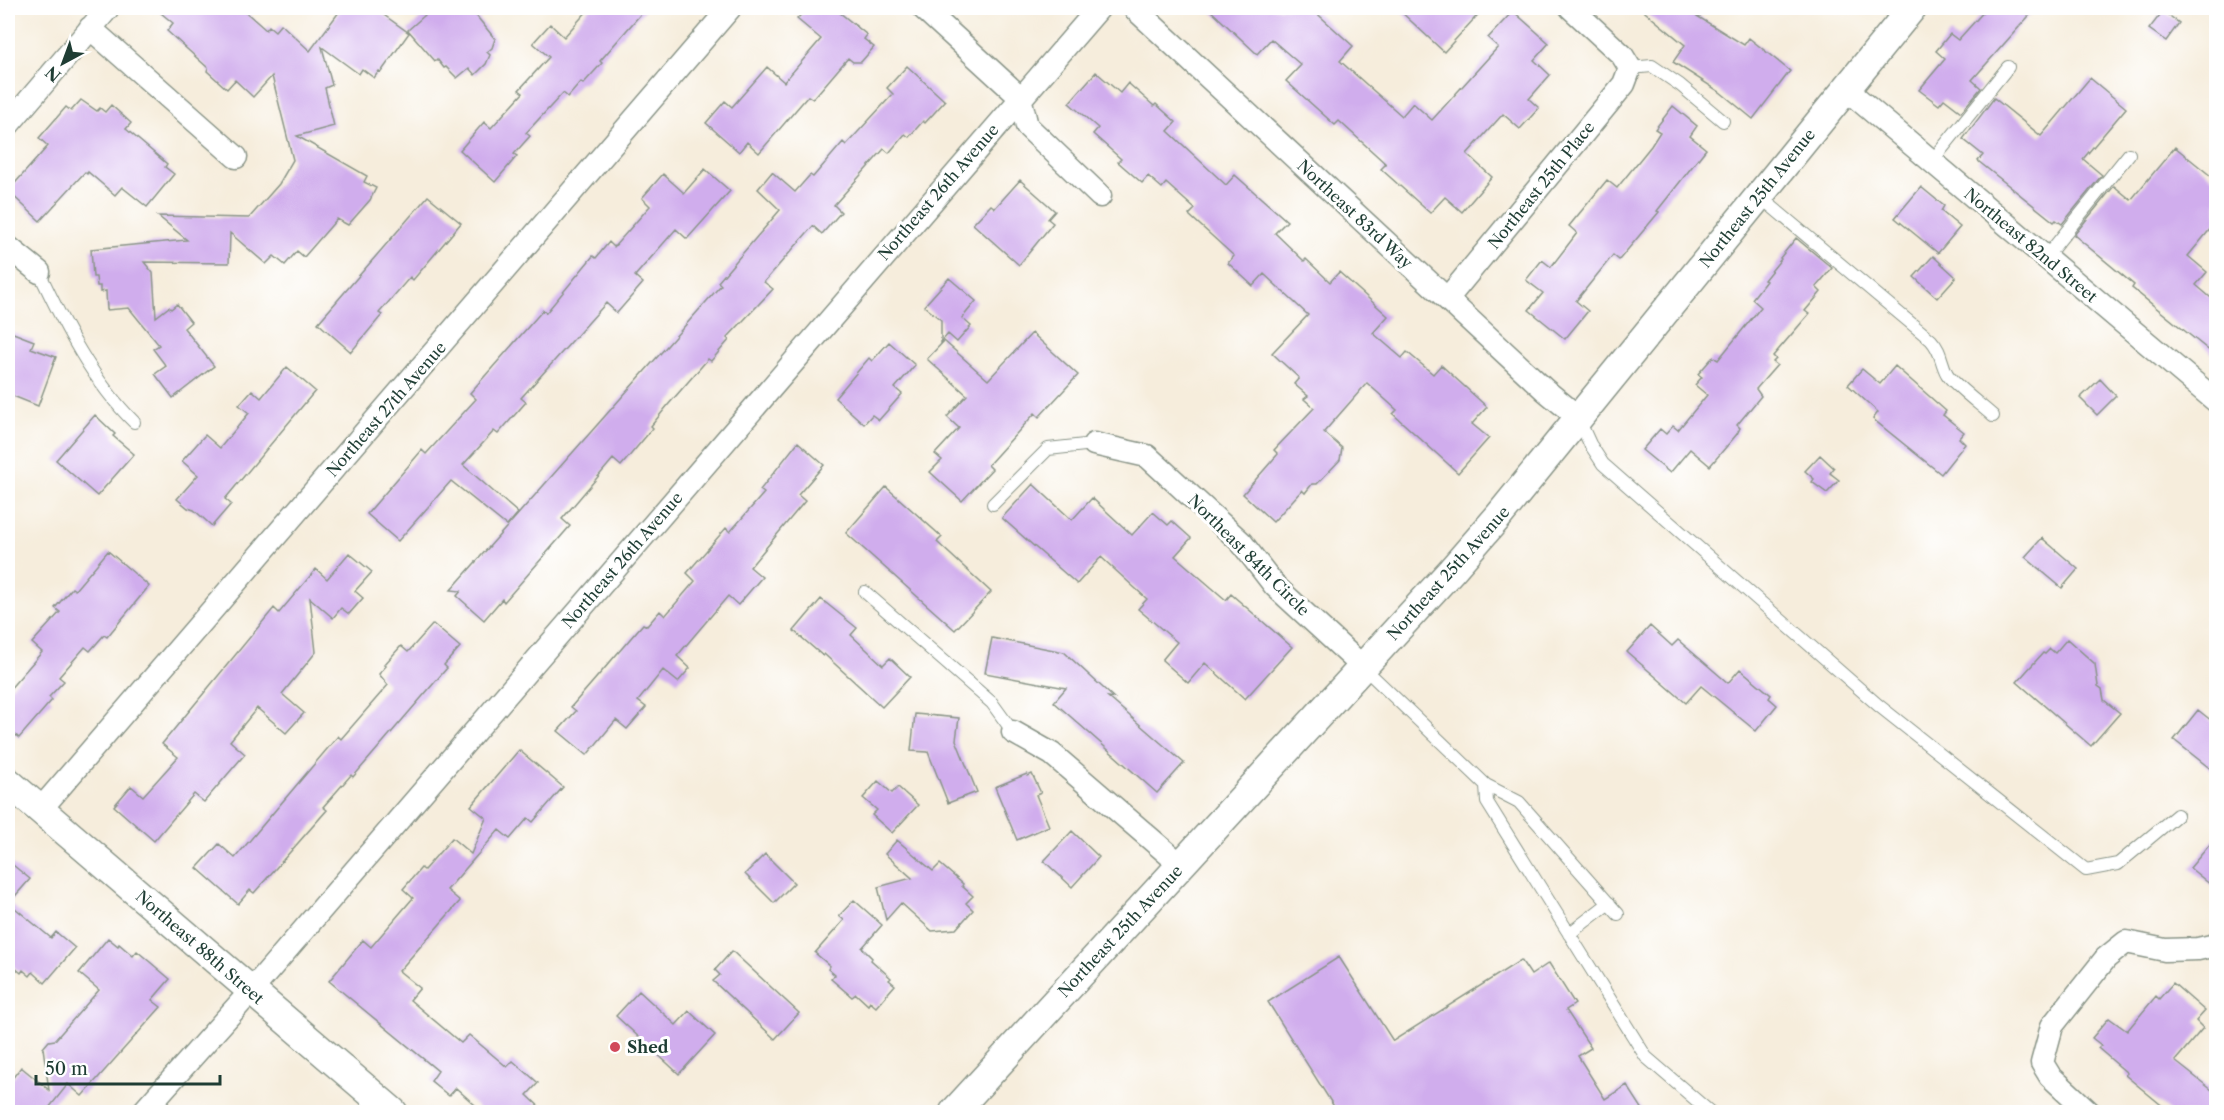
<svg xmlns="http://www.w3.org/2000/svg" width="2224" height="1120" font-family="'Libre Caslon Text',serif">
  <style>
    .building { fill: #d0aded }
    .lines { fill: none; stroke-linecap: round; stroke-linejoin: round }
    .service-casing { stroke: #8a9588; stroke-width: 14 }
    .minor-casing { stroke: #8a9588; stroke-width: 25 }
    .tertiary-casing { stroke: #8a9588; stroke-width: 31 }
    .service { stroke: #fff; stroke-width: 12 }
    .minor { stroke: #fff; stroke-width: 22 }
    .tertiary { stroke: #fff; stroke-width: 28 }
    .poi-dot { fill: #d1495b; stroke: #fff; stroke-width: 2 }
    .labels { text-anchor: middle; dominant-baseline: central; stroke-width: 6; stroke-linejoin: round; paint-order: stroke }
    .street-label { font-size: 16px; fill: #1f3d34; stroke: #fff }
    .poi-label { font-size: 16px; font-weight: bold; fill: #1f3d34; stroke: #fff; text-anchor: start }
  </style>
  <rect width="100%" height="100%" fill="#fff"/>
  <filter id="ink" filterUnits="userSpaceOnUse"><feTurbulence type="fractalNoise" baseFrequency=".0167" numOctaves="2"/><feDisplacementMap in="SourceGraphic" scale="12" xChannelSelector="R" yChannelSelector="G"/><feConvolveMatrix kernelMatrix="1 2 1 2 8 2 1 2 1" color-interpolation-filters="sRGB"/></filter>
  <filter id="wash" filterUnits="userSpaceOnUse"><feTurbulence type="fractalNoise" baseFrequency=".008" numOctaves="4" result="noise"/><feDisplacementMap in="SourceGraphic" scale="24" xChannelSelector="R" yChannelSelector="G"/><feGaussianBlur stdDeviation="1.35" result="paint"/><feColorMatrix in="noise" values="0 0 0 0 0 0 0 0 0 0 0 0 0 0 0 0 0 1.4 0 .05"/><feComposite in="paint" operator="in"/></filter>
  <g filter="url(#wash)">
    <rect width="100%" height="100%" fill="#f6eddc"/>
    <g id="blocks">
      <path class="building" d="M155,8h86l25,22 3,-4 6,5 6,-7 29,27 32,-43h32l35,25 -28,39 -2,-1 -5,7 -12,-9 -3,5 -37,-27 10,38 -7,3 9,38 -37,10 70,40 -3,6 12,6 -6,12 -22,25 -11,-6 -33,38 -7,-6 -12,14 -11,-9 -8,8 -36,-31 -1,30 -85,-1 9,11 3,44 13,-10 2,2 6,-5 14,18 -7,6 30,38 -41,32 -18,-24 11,-8 -13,-17 6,-4 -30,-37 -22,2 -1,-19 -6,1v-6h-3l-1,-9h-3l-2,-28 96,-9 -29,-24 91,2 30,-34 14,-24 -21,-84 -19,21 -18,-17 -8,9 -20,-18 1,-3 -41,-37 6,-8z
        M433,8h37l25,31 -3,9 -5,4 3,3 -4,9 -11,11 -6,-7 -12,10 -11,-11 -2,1 -7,-9 -2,2 -27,-31z
        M590,8h56l-46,53 2,2 -19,21 -2,-2 -13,15 -5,-4 -37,40 4,3 -16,18 3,2 -22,26 -35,-32 24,-28 7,6 32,-35 -4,-3 30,-33 -16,-14 17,-19 14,13z
        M807,8h27l33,27 -3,4 10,8 -13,15h-8l-5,-4 -35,41 -5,-3 -49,57 -12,-11 -8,10 -33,-29 19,-22 7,6 35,-40 17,15 37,-43 -24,-20z
        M1208,8h103l42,38 -13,15 62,55 11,-13 19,17 66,-73 -10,-9 25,-27 36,32 -15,17 16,15 -21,24 10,9 -19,21 -17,-15 -36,40 25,23 -30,35 -17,-15 -15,16 -49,-44 5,-5 -47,-43 -4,4 -49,-44 15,-16 -30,-26 -14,15z
        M1397,8h87l-40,44z
        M1640,8h44l60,37 5,-7 41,33 -37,48 -33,-27 -47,-30 12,-17z
        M1987,8h49l-64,72 9,8 -20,24 -17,-13 -5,6 -20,-15 26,-31 -9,-8 14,-17 8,6z
        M2163,11l16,12 -13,18 -17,-12z
        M907,66l38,35 -20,22 -2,-2 -14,16 -4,-3 -16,19 -5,-4 -50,56 7,7 -19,22 -9,-8 -49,56 9,7 -46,49 2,2 -18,21 -3,-2 -40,46 -17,21 2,2 -32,38 -8,-7 -51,60 8,7 -66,76 -2,-3 -18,21 -27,-24 4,-5 -10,-1 270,-305 -3,-3 62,-72 -22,-21 14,-17 23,20 15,-17 3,2 30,-35 3,3 47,-51 -6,-6z
        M1096,72l24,21 8,-10 26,23 2,-2 20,18 -8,9 58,54 9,-10 52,46 -12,12 29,28 2,-2 24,23 9,-10 49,44 -15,17 29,25 5,-6 26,22 8,-9 46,42 -15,17 17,14 -31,35 -65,-59 4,-4 -30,-27 -43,49 18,16 -2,12 -23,24h-5l-7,9 -3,-3 -29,32 -30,-28 35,-40 -4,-4 40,-42 -10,-9 4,-3 -14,-12 5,-6 -27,-25 36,-38 -44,-41 -11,12 -25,-23 6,-7 -45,-41 6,-6 -29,-26 -4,5 -14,-12 -6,7 -24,-21 3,-3 -28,-25 5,-6 -29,-25z
        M2090,78l36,30 -43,51 19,16 -40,49 -6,-4 -2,2 -76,-61 5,-6 -20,-16 31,-41 47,38z
        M81,100l16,11 3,-3 5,4 6,-7 20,18 -5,6 41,35 -2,3 9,7 -27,33 -25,-20 -7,8 -27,-23 -1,2 -2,-2 -45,49 -32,-30 40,-45 -9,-8 27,-31 5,4z
        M1673,106l24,20 -7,10 16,13 -49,62 2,1 -40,48 -6,-5 -37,46 12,10 -23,28 -36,-29 14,-17 -17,-13 16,-20 9,7 26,-34 -8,-7 38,-46 10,8 34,-42 9,-14 -5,-3z
        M2175,147l42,34v40l-29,35 19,16 -11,13 21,18v54l-85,-69 2,-3 -60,-50 40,-49 17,14z
        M705,169l25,22 -43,48 -11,-10 -41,47 8,7 -26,30 -11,-10 -85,95 5,4 -28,32 -4,-3 -31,34 55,48 -11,13 -56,-45 -53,60 -31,-27 55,-64 4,4 50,-55 -6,-6 73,-83 3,3 47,-57 3,2 13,-16 5,5 36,-41 -8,-8 21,-24 21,19z
        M1020,180l35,31 -7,8 5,4 -34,42 -46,-41 18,-19 4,3z
        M1921,187l23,19 -3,5 19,16 -22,26 -43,-35z
        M428,196l33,27 -48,57 -3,-3 -31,36 3,2 -31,37 -33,-29z
        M1796,238l36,30 -16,19 5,5 -16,19 4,3 -36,42 3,3 -3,3 4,3 -21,24 5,7 -24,29 3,3 -3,6 -27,32 -20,-17 -20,24 -28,-23 18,-21 6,5 7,-8 5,4 29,-35 -12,-10 7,-8 -4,-3 15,-17 5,3 43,-53 -9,-8 14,-18 -2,-1 17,-21 -1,-1z
        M1933,256l23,21 -19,21 -23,-21z
        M949,278l27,23 -14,17 9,8 -14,16 -9,-8 -7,8v-22l-17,-14z
        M8,331l26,10 -3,7 25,9 -18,49 -30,-12z
        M1032,333l46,42 -39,42 -4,-4 -47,52 4,4 -30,32 -32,-29 12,-12 -7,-6 24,-26 -12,-11 20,-22 -40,-36 17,-18 44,39z
        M889,342l26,23 -20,23 7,6 -23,26 -7,-5 -8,9 -29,-26 34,-40 3,3z
        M1895,366l51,45 -3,4 21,17 -5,6 6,6 -24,30 -68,-55 5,-7 -30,-27 14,-16 18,15z
        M287,367l28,24 -90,108 6,5 -19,22 -18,-16 -6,-2 -11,-9 21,-24 -16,-14 23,-26 15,13 29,-35 -10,-8 13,-15 9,8z
        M2100,379l16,17 -19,19 -17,-17z
        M95,415l20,19 -2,2 21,18 -37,42 -41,-36z
        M798,442l26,23 -26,30 7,6 -55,66 12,10 -24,28 -10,-9 -51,60 13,12 -12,14 -15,-12 -25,31 8,6 -19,22 -11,-9 -29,35 -29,-24 18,-20 -5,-4 72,-83 4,2 13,-15 5,5 30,-35 -8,-8 39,-45 4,4 34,-39 -4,-3z
        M1820,455l14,13 -4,5 9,7 -12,13 -15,-11 2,-3 -9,-8z
        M1033,484l39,36 20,-22 40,37 21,-23 15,13 4,-4 19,17 -16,18 51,44 5,-6 61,53 -47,52 -40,-36 -17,20 -26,-23 15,-18 -39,-33 9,-10 -46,-42 -24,27 -75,-66z
        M886,487l56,50 -5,5 54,50 -36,38 -109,-97z
        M2042,538l36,31 -16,19 -37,-31z
        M108,551l41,35 -42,51 -3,-2 -14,16 -5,-4 -26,30 5,4 -15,16 3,3 -33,38 -11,-10v-37l34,-39 -10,-9 28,-31 -5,-4 17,-20 3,2z
        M349,553l23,19 -17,19 8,7 -14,16 -8,-6 -8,10 -23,-20 6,54 -34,42 22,19 -18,20 -29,-25 -27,33 15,13 -41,48 -10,-8 -40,47 -40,-35 17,-20 12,10 35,-39 -16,-13 112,-136 5,5 37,-44 11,10z
        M821,599l36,29 -6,7 32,30 7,-7 20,19 -28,30 -58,-53 -1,2 -29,-25z
        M433,624l27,23 -16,18 3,3 -94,109 -2,-2 -28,32 4,3 -73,83 -4,-3 -12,14 -41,-36 22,-24 16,14 103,-122 3,3 47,-54 -9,-11 7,-8 -2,-1 17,-19 7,6z
        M1650,626l22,20 6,-6 50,43 12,-14 31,26 -2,3 8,7 -21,26 -55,-45 -15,17 -59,-51z
        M992,638l72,14 50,46 -6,-1 76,66 -27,30 -103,-91 12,-14 -81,-15z
        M2067,639l28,25 3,22 4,3 2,11 16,13 -29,33 -74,-64 26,-29 2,1 5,-5 5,4z
        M2198,710l19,15v49l-43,-34z
        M915,714l44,4 -3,22 21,52 -29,11 -20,-51 -17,-1z
        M519,750l44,37 -30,35 -5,-4 -18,21 -11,-9 -52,60 13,11 -61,70 21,17 -10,12 51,43 8,-8 38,32 6,-6 23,20 2,2 -11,12 19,18h-62l-28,-25 -7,8 -18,-15 7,-10 -109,-90 34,-41 8,7 42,-49 -10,-9 18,-21 3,2 28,-32 19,16 15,-36 -15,-12z
        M1027,774l1,2 4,-2 9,19 -5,2 13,31 -32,14 -22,-53z
        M878,781l14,12 6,-6 20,18 -26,28 -20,-18 5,-5 -14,-12z
        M1072,831l27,26 -27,30 -28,-26z
        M2217,836v54l-27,-22z
        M897,840l36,31 7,-7 23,20 -1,2 11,10 -7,7 7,7 -17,19 -24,2 -31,-28 -15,17 -8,-33 34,-9 -27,-24z
        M765,854l29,29 -20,20 -29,-29z
        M8,861l22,18 -21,24 42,35 5,-6 19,16 -30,35 -12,-11 -3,4 -7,-6 -2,3 -13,-11z
        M854,900l28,25 -20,23 10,10 -1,2 20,18 -2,2 6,5 -19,22 -6,-5 -2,3 -12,-11 -4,3 -21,-18 4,-4 -7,-6 2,-3 -15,-13 29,-33 -5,-4z
        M108,938l10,8 1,-2 14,12 4,-5 33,28 -18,21 9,7 -79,89 -14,-12 -23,29h-37v-29l13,-17 28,23 -6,-42 6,-7 6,-1 44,-50 -20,-17z
        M732,951l67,62 -24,26 -62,-58 7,-6 -5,-5z
        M1339,957l54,84 128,-81 10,15 18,-12 26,41 -9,6 25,38 -13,8 27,43 22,-14 18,28h-307l-70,-111z
        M2173,983l32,28 -9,10 7,7 -28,33 42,33v19h-46l-46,-38 2,-2 -29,-25 3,-3 -9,-7 17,-20 18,13 29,-35 3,3z
        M639,991l37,34 13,-14 26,24 -36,39 -63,-58z"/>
    </g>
  </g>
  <g filter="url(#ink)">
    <use href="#blocks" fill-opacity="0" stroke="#8a9588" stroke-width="1.5"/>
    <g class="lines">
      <g class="service-casing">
        <path id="service" d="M1630,68l22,-2 28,19 43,36
          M1932,161l76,-94
          M1759,196l172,144c11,12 9,21 16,34 8,12 34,31 46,42
          M2046,257l83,-103
          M39,272c24,51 54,110 95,150
          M1579,420l11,24 13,20 275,241 208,165 32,-6 59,-49
          M993,504l55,-55 46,-5
          M865,592l127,111 21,29
          M1363,667l123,118 33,17 99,112
          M1486,785l1,17 159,255 64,55
          M1569,934l40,-31"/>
      </g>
      <g class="minor-casing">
        <path id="minor" d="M923,8l97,89 7,29 73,70
          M1134,8l411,382 34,28
          M90,28l146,129
          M1846,89l370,312
          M8,125l100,-117
          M8,247l31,25
          M1447,299l177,-215 6,-16 -8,-13 -51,-47
          M1094,444l53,12 94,86 34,44 88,81
          M1013,732l39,22 129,111
          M40,810l690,-802
          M143,1112l108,-121 848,-983
          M2089,1112l-39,-36 -8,-13 10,-37 54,-68 20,-16 39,8 33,-1 18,-4"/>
      </g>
      <g class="tertiary-casing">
        <path id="tertiary" d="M8,782l385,330
          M954,1112l497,-541 47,-54 414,-509"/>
      </g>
      <use href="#service" class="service"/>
      <use href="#minor" class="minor"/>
      <use href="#tertiary" class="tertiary"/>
    </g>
  </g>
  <circle class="poi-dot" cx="615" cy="1047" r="6"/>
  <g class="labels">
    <g class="street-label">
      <text transform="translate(1541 185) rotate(-51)">Northeast 25th Place</text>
      <text transform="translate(938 192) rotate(-49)">Northeast 26th Avenue</text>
      <text transform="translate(1757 198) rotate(-51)">Northeast 25th Avenue</text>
      <text transform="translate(1355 214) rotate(43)">Northeast 83rd Way</text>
      <text transform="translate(2031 245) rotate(40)">Northeast 82nd Street</text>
      <text transform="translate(386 409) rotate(-49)">Northeast 27th Avenue</text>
      <text transform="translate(1249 555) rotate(45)">Northeast 84th Circle</text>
      <text transform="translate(622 560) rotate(-49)">Northeast 26th Avenue</text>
      <text transform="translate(1448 573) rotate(-48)">Northeast 25th Avenue</text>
      <text transform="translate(1120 931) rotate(-47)">Northeast 25th Avenue</text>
      <text transform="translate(200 947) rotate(41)">Northeast 88th Street</text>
    </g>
    <g class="poi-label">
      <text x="627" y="1047">Shed</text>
    </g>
  </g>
  <rect width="2224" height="1120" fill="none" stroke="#fff" stroke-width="30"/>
  <g transform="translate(63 63) rotate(221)" stroke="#ffffff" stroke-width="4.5" paint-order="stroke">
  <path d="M0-4.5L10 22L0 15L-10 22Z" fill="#1f3d34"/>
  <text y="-9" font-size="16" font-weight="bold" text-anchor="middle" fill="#1f3d34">N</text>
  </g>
  <path d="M36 1075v9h184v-9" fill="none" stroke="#1f3d34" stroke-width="3"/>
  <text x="45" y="1075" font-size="18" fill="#1f3d34" stroke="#ffffff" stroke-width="4.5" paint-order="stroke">50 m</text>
</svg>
